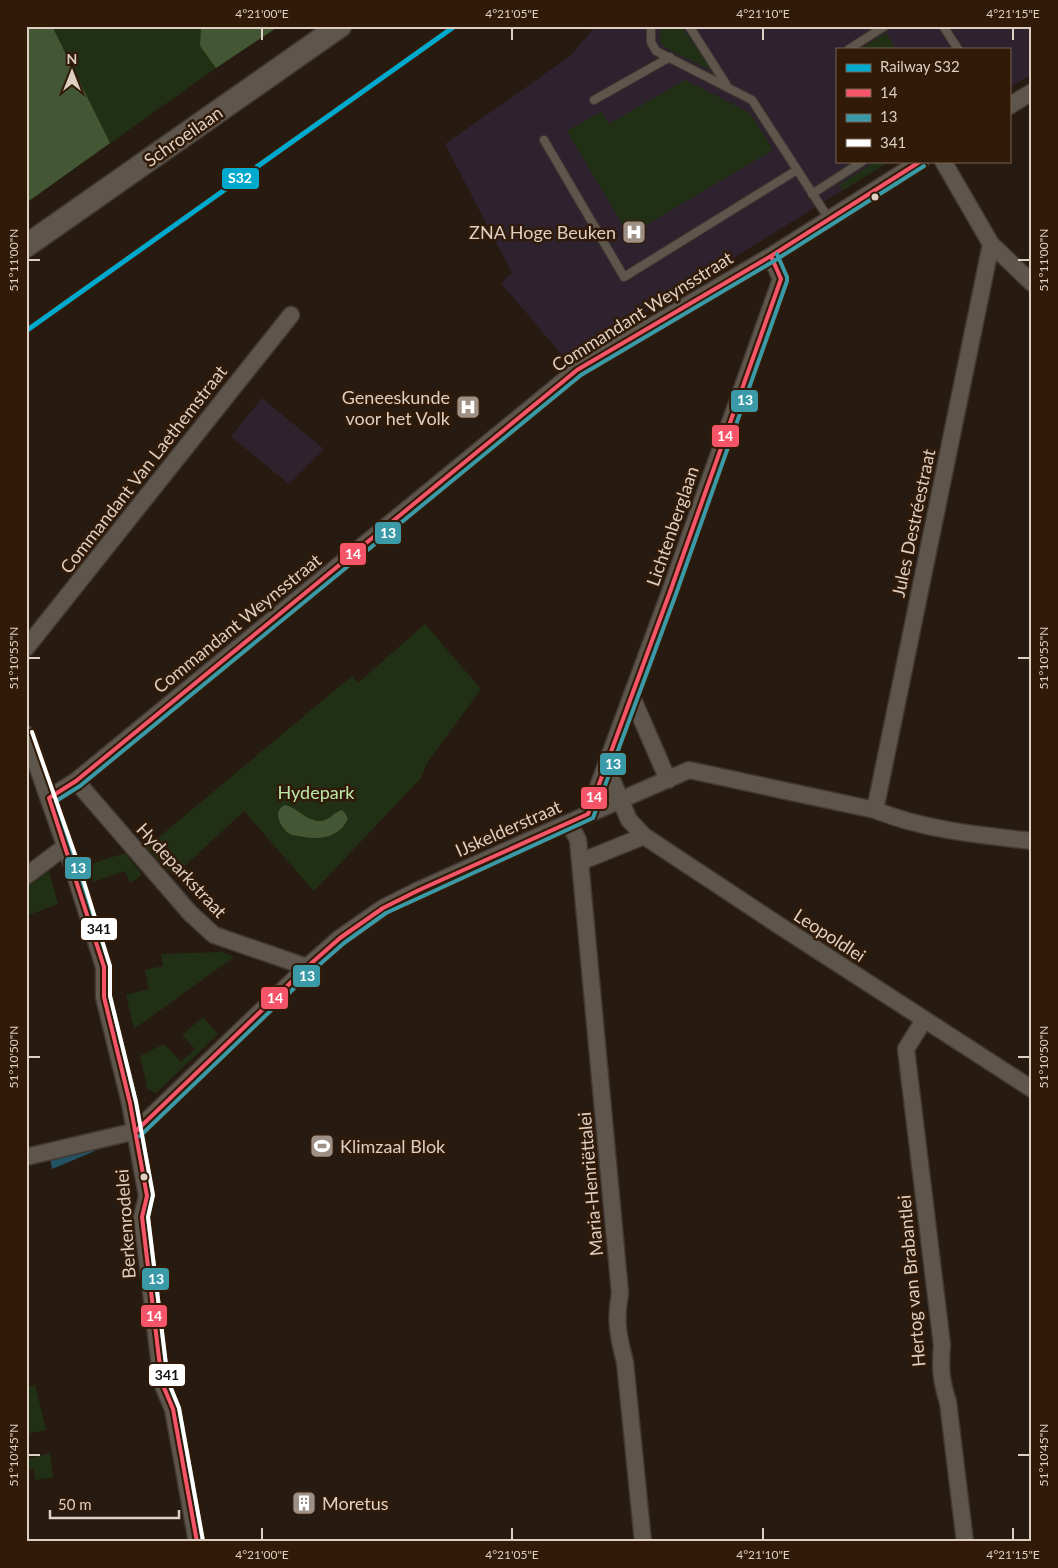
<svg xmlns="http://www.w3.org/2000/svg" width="1058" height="1568" font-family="Lato,sans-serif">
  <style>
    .industrial { fill: #2e222d }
    .medical { fill: #2d222d }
    .green { fill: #213015 }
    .forest { fill: #435735 }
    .water { fill: #215364 }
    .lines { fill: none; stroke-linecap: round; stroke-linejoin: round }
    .lane-casing { stroke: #413831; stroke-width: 10 }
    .street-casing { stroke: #413831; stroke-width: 19 }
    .secondary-casing { stroke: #413831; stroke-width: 25 }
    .lane { stroke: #5e554d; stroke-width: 8 }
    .street { stroke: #5e554d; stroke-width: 16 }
    .secondary { stroke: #5e554d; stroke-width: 22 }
    .bus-1-casing { stroke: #311a07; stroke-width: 8 }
    .bus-2-casing { stroke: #311a07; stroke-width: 8 }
    .bus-3-casing { stroke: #311a07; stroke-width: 8 }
    .bus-1 { stroke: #f65569; stroke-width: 4 }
    .bus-2 { stroke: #3a9aa8; stroke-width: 4 }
    .bus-3 { stroke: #fff; stroke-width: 4 }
    .rail-1-casing { stroke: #311a07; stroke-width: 9 }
    .rail-1 { stroke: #00a9ce; stroke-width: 5 }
    .ticks { fill: none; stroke: #decfc3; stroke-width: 2 }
    .bus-dot { fill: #decfc3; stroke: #311a07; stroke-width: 2 }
    .labels { text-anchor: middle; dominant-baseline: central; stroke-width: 5; stroke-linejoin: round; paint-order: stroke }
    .street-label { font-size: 18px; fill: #decfc3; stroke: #311a07 }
    .poi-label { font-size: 18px; fill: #decfc3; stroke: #311a07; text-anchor: end }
    .park-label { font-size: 18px; fill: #bce8a8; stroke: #311a07 }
    .line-badge { stroke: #311a07; stroke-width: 2 }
    .badge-label { font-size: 14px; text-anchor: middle; font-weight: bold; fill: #fff }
    .pale-badge-label { font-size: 14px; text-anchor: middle; font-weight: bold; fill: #111 }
    .neatline { fill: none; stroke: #decfc3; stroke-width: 2 }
    .ticks-label { font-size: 12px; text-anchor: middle; fill: #decfc3 }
  </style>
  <rect width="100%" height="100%" fill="#271b11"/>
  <path class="industrial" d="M262,398l62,51 -35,35 -58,-47z"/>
  <path class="medical" d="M596,26h436v48l-23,14v-39h-172v112h53l-323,200 -66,-78 11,-10 -67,-129 124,-87z"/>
  <path class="green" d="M26,26h253l-63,42 -190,135z
    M661,26h18l5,4 28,41 -48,-24 -4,-5z
    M886,33l10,16h-36z
    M685,80l65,33 23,37 -144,85 -62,-104 34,-19 8,12z
    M876,161h14l-46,29 -5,-5z
    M425,624l56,65 -54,74 -6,15 -107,113 -70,-80 -70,65 -28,-29 10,-10 2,1 194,-162 6,7z
    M125,853l17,22 -12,8 -5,-12 -32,11 -5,-17z
    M49,871l9,33 -32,12v-29z
    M222,952l12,5 -100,72 -8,-34 23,-6 -4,-19 18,-4 -2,-12z
    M203,1017l15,17 -62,59 -8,-3 -8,-34 24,-12 17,18 14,-13 -13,-14z
    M35,1385l11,45 -20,4v-47z
    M50,1453l3,24 -18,3 -1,-11h-6l-2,-10z"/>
  <path class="forest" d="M26,26h26l58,117 -84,60z
    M201,26h78l-63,42 -16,-22z
    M285,805c13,3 22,17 36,16 9,-1 13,-9 21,-11l3,3 3,6c-9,18 -26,21 -44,18 -3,-1 -8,-1 -12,-2 -11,-5 -21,-24 -7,-30z"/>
  <path class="water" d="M94,1148l1,3 -43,18 -2,-11z"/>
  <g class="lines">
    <g class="lane-casing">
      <path id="lane" d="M651,26v16l5,9 96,49 77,119
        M689,26l37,58
        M943,26l15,23
        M849,49l36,-23
        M594,100l76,-43
        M544,140l80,137 173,-107
        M812,194l51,-33"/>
    </g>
    <g class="street-casing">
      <path id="street" d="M1009,106l23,-14
        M943,161l48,83 41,39
        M26,648l265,-333
        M632,697l36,83
        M26,734l47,134 31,99v30l26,106 17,93 -5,21 20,166 11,26 24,133
        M606,766l23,54 15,16 136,90 252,163
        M76,781l114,132 24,22 93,32
        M49,798l27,-17 501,-411 194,-114 150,-95
        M875,810l116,-566
        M588,814l82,-222 111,-313 -10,-23
        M569,823l9,17 42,453c-5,27 -2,43 5,69l18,180
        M580,862l64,-26
        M26,876l40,-30
        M924,1020l-18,29 36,296c-2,23 -1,36 6,57l17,140
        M136,1131l171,-164 33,-29 43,-30 36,-18 140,-63 130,-57 186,40c50,20 103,25 157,31
        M26,1157l110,-26"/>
    </g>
    <g class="secondary-casing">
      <path id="secondary" d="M26,246l314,-220"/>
    </g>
    <use href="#lane" class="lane"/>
    <use href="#street" class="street"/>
    <use href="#secondary" class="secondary"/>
    <g class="bus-1-casing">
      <path id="bus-1" d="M136,1131l171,-164 33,-29 43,-30 36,-18 169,-76 82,-222 111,-313 -10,-23
        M197,1542l-24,-133 -11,-26 -20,-166 5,-21 -17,-93 -26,-106v-30l-55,-169 27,-17 501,-411 194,-114 150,-95"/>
    </g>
    <g class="bus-2-casing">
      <path id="bus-2" d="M140,1136l171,-164 33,-29 42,-30 207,-95 83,-224 111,-313v-4l-10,-23
        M203,1541l-24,-133 -11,-27 -20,-164 5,-22 -17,-93 -26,-106v-30l-54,-165 24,-15 501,-411 193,-114 150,-95"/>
    </g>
    <g class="bus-3-casing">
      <path id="bus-3" d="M32,732l47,134 31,100v30l26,106 17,93 -5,22 20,164 11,27 24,133"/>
    </g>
    <use href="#bus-1" class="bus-1"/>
    <use href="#bus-2" class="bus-2"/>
    <use href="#bus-3" class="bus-3"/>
    <g class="rail-1-casing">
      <path id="rail-1" d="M26,331l429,-305"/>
    </g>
    <use href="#rail-1" class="rail-1"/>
  </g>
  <path class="ticks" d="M262,28v12M512,28v12M763,28v12M1013,28v12M28,260h12M1018,260h12M28,658h12M1018,658h12M28,1057h12M1018,1057h12M28,1455h12M1018,1455h12M262,1528v12M512,1528v12M763,1528v12M1013,1528v12"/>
  <defs>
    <g id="hospital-square" transform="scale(1.25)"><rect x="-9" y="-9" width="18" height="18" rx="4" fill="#9e9085" stroke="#311a07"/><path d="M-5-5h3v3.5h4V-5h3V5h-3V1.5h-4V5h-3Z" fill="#fff"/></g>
    <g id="stadium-square" transform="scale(1.25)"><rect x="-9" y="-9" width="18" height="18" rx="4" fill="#9e9085" stroke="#311a07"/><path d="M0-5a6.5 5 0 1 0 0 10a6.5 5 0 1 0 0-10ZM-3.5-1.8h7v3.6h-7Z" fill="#fff"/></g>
    <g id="building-square" transform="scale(1.25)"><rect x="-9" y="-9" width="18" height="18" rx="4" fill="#9e9085" stroke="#311a07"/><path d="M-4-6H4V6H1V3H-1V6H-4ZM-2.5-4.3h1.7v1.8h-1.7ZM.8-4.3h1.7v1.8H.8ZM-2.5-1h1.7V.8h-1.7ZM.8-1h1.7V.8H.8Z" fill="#fff"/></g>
  </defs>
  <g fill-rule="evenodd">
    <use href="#hospital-square" x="634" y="232"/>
    <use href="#hospital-square" x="468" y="407"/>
    <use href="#stadium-square" x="322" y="1146"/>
    <use href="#building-square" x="304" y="1503"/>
  </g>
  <g class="bus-dot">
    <circle cx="875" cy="197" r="4.5"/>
    <circle cx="144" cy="1177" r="4.5"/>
  </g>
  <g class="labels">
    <g class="street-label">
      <text transform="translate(183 136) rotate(-35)">Schroeilaan</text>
      <text transform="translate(642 311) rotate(-32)">Commandant Weynsstraat</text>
      <text transform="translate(143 469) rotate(-52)">Commandant Van Laethemstraat</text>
      <text transform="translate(913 523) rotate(-78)">Jules Destréestraat</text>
      <text transform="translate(672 526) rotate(-71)">Lichtenberglaan</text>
      <text transform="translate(237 623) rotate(-39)">Commandant Weynsstraat</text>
      <text transform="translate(508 828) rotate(-24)">IJskelderstraat</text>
      <text transform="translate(182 870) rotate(47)">Hydeparkstraat</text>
      <text transform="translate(830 935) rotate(33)">Leopoldlei</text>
      <text transform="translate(590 1184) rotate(-95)">Maria-Henriëttalei</text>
      <text transform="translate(125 1224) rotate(-94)">Berkenrodelei</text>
      <text transform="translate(911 1281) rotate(-95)">Hertog van Brabantlei</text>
    </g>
    <g class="poi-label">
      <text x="616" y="232">ZNA Hoge Beuken</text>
      <text x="450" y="397">Geneeskunde<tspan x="450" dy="21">voor het Volk</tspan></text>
      <text x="340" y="1146" text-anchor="start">Klimzaal Blok</text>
      <text x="322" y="1503" text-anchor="start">Moretus</text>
    </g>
    <g class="park-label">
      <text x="316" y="792">Hydepark</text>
    </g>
  </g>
  <g class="line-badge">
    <rect x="221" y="167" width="39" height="23" rx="5" fill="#00a9ce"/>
    <rect x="730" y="389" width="29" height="24" rx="5" fill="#3a9aa8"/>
    <rect x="711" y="424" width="29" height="24" rx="5" fill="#f65569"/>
    <rect x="374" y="521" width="28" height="24" rx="5" fill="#3a9aa8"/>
    <rect x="339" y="542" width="28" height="24" rx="5" fill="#f65569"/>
    <rect x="599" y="752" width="28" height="24" rx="5" fill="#3a9aa8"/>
    <rect x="580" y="786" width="28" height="24" rx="5" fill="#f65569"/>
    <rect x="64" y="856" width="28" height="24" rx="5" fill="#3a9aa8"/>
    <rect x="80" y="917" width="38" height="24" rx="5" fill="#fff"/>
    <rect x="292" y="964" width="29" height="24" rx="5" fill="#3a9aa8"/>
    <rect x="260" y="986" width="29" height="24" rx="5" fill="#f65569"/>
    <rect x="141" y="1267" width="29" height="24" rx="5" fill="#3a9aa8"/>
    <rect x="140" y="1304" width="28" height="24" rx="5" fill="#f65569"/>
    <rect x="148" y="1363" width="38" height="24" rx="5" fill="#fff"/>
  </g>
  <g class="badge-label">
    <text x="240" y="183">S32</text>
    <text x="745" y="405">13</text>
    <text x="725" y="441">14</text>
    <text x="388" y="538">13</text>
    <text x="353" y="559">14</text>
    <text x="613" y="769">13</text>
    <text x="594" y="802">14</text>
    <text x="78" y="873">13</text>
    <text x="307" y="981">13</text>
    <text x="275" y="1003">14</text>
    <text x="156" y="1284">13</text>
    <text x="154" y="1321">14</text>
  </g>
  <g class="pale-badge-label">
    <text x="99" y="934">341</text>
    <text x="167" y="1380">341</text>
  </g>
  <rect width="1058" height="1568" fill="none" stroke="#311a07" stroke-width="55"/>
  <rect x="836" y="48" width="175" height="115" fill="#311a07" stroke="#766252"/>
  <rect x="846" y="64" width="25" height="8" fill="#00a9ce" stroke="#766252"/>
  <text x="880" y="72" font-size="15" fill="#decfc3">Railway S32</text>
  <rect x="846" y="89" width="25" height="8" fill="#f65569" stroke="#766252"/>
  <text x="880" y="98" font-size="15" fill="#decfc3">14</text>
  <rect x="846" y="114" width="25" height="8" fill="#3a9aa8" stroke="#766252"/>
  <text x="880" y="122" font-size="15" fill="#decfc3">13</text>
  <rect x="846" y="139" width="25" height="8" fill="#ffffff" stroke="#766252"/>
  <text x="880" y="148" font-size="15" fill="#decfc3">341</text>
  <g transform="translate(72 72)" stroke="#311a07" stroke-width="4" paint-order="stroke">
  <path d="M0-4L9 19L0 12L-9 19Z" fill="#decfc3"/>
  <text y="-8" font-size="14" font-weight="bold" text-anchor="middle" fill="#decfc3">N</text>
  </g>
  <path d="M50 1510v8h129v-8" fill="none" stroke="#decfc3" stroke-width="2.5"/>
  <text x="58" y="1510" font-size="15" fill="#decfc3" stroke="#311a07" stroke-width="4" paint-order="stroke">50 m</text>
  <rect x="28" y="28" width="1002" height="1512" class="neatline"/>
  <g class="ticks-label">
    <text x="262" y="18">4°21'00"E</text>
    <text x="512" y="18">4°21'05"E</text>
    <text x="763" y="18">4°21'10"E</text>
    <text x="1013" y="18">4°21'15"E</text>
    <text transform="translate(14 260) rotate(-90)" y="4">51°11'00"N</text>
    <text transform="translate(1044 260) rotate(-90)" y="4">51°11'00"N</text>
    <text transform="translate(14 658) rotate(-90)" y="4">51°10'55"N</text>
    <text transform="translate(1044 658) rotate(-90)" y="4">51°10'55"N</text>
    <text transform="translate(14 1057) rotate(-90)" y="4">51°10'50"N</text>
    <text transform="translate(1044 1057) rotate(-90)" y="4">51°10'50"N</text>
    <text transform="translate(14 1455) rotate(-90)" y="4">51°10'45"N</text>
    <text transform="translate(1044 1455) rotate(-90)" y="4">51°10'45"N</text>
    <text x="262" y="1559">4°21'00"E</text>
    <text x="512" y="1559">4°21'05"E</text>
    <text x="763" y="1559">4°21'10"E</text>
    <text x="1013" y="1559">4°21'15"E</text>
  </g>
</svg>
